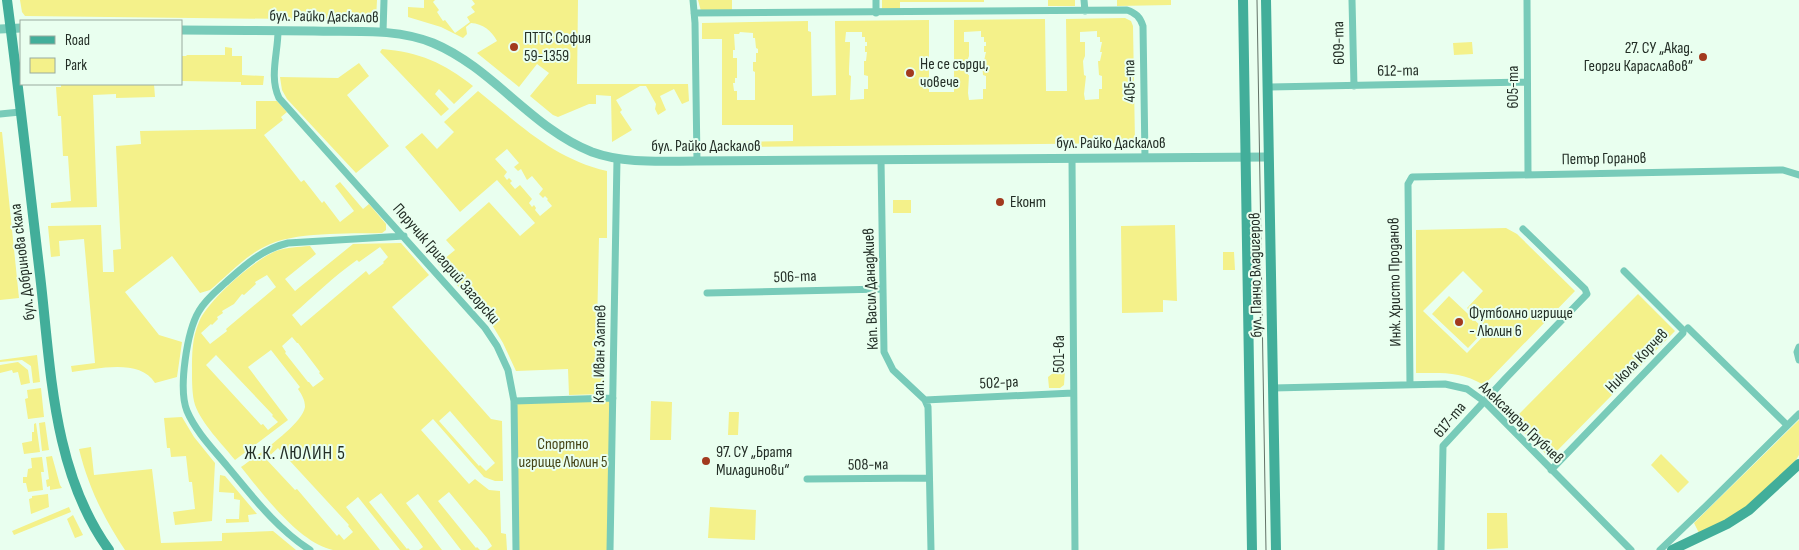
<svg xmlns="http://www.w3.org/2000/svg" width="1799" height="550" font-family="'Sofia Sans Condensed',sans-serif">
  <style>
    .green { fill: #f4f18a; fill-rule: evenodd }
    .lines { fill: none; stroke-linecap: round; stroke-linejoin: round }
    .minor { stroke: #78cbb9; stroke-width: 7 }
    .tertiary { stroke: #78cbb9; stroke-width: 9 }
    .secondary { stroke: #42ae9a; stroke-width: 10 }
    .tram { stroke: #637267; stroke-width: 1 }
    .poi-dot { fill: #a23a1e; stroke: #e9ffef; stroke-width: 2 }
    .labels { text-anchor: middle; dominant-baseline: central; stroke-width: 4; stroke-linejoin: round; paint-order: stroke }
    .street-label { font-size: 16px; fill: #232e26; stroke: #e9ffef }
    .poi-label { font-size: 16px; fill: #232e26; stroke: #e9ffef; text-anchor: start }
    .park-label { font-size: 16px; fill: #464518; stroke: #e9ffef }
    .quarter-label { font-size: 19px; letter-spacing: 1px; fill: #232e26; stroke: #e9ffef }
  </style>
  <rect width="100%" height="100%" fill="#e9ffef"/>
  <path class="green" d="M20,0h357l-1,20 -351,-4 -3,-4z
    M424,0h11l-2,2 6,8 -2,2 6,9 2,-1 10,13 15,-11 -3,-5 8,-5 -4,-5 4,-3 -3,-4h106l-1,84h111l1,17 -7,3 -8,-15 -14,7 6,14 -8,5 -3,-6 1,-5 -10,-18h-6l-24,14 6,10 -2,2 12,18 -20,12 -1,-46 -15,-1v9h-7l-31,13 -5,-2 -23,-19 19,-23 -12,-9 -18,23 -42,-34 20,-12c-6,-11 -14,-17 -26,-18l-5,4 1,7 -4,4 -22,-11 -33,-10v-10l16,1z
    M698,0h34v10l-31,1z
    M882,0h102v2h-84v8h-18z
    M1048,0h27v6h-27z
    M1117,0h54v5l-54,1z
    M1125,18l6,3 2,5 2,117 -405,4v-5l63,-1v-16h-71v-86h-20v-16l106,-2v10l3,1 1,64 24,-1 -1,-74 94,-1v72h25v-72l91,-1 1,72h21l-1,-72zM981,31v6h3v5h2v4h-2v6h2l-2,9h-2l1,14 3,1v13h-3v10l-14,1 -1,-7 1,-18h-1l-1,-14 2,-5v-14h-5v-10zM1097,31v6h3v5h2l-2,10h2l-2,9h-2l1,14 3,1v13h-3v10l-14,1 -1,-6 2,-18 -2,-1 -1,-14 2,-5v-14h-5v-10zM740,32l13,1v5h2l1,10 2,1v4h-2v9h-3v9l2,1v28h-18v-9h-3l-1,-8h2v-5h2v-20h-4v-8h2l-1,-16h5zM846,32h16v5h3v5h2v4h-2v6h2l-1,9h-2v14l4,1v13h-4v10l-14,1 1,-24 -2,-1c0,-12 1,-20 1,-33h-5z
    M1472,42l1,12 -19,1 -1,-12z
    M225,47l7,1v8h10v19l22,1 -1,9h-22v-3l-60,-1v-25h5l1,-1h38z
    M382,49c37,3 62,14 91,37l-19,18 -15,-15 -4,5 14,15 -8,7 -61,-64z
    M359,63l10,13 -22,19 42,51 -33,27 -69,-74 -5,-9 -2,-13 58,1z
    M61,84h93l1,13 -39,1v-4l-23,1 4,112 -46,1v-5l20,-2 -3,-45h-5l-2,-40h-3l-2,-29h5z
    M478,91c41,33 76,68 129,80v67h-8l-3,134 8,1v21l-35,1 -1,-26 -52,2 -13,-28 -12,-20 -53,-59 17,-14 -9,-10 43,-38 31,34 15,-13 -38,-43 -37,32 -55,-65 17,-14 15,16 17,-17 -10,-10zM507,149l12,14 -5,4 4,4 3,-2 6,11 5,-4 11,13 -4,5 4,4 2,-2 3,3 -1,1 5,6 -12,10 -5,-6 1,-2 -2,-3 -2,2 -3,-4 3,-4 -12,-14 -5,4 -5,-6 2,-2 -3,-3 -2,2 -3,-4 3,-4 -12,-13z
    M256,101h21l10,11 -6,5 2,3 -19,15 37,47 3,-2 18,23 2,-2 16,21 14,-11 -19,-25 5,-4 23,27 6,-5 17,20v6l-4,3c-33,1 -89,-2 -118,14 -20,10 -37,29 -54,43l-10,3 -28,-37 -47,36 34,43 23,7 -5,35 -22,6c-15,-25 -58,-14 -83,-11l-1,-6 24,-3 -11,-124 -25,2 1,15 -9,1 -3,-31 53,-1 2,47h11l-1,-22 8,-1 -5,-103 25,-2 -1,-13 116,-2z
    M0,132h2l17,166 -19,2z
    M893,200h18v13h-18z
    M1175,225l2,76 -14,-1v12l-41,1 -1,-87z
    M1506,228l11,6 58,57 -91,94c-24,-14 -41,-12 -68,-12v-143zM1463,271l20,20 -16,17 22,22 -22,23 -44,-42z
    M401,243l28,32 -37,32 99,112 11,2 1,60h-8l-11,-4 -51,-58 -12,11 48,54 6,-5 14,11 11,1 1,42 5,1 1,16h-20l5,-4 -5,-8 -38,-46 -11,9 38,47 1,-1 3,3h-19l-43,-56 -12,9 36,47h-23l4,-3 -5,-7 -37,-47 -12,9 38,47 1,-1 2,2h-10l-42,-53 -12,10 34,43c-13,0 -36,0 -47,0 -34,-7 -71,-57 -92,-83 15,-11 61,-42 64,-60 0,-7 -3,-12 -7,-18l2,-2 -29,-37 -23,17 40,53 -53,40c-13,-16 -33,-36 -40,-55 -3,-10 -3,-24 -3,-34 0,-17 0,-33 7,-49 9,-22 55,-62 77,-71 11,-4 22,-4 34,-5l6,8 -31,25 10,12 58,-47zM380,247l8,10 -5,5 1,1 -15,12 -3,-4 -65,55 -9,-11c22,-19 41,-38 65,-55l2,2zM267,275l9,12 -50,42 1,2 -17,13 -9,-11 10,-9 1,1 6,-6 -1,-2 6,-4 -1,-2 12,-7 8,-10 2,1 12,-11 -1,-2zM292,337l5,6h1l22,29 -1,1 5,6 -11,8 -4,-5h-1l-23,-29 1,-1 -4,-6zM216,355l57,60 -1,1 6,6 -10,8 -5,-6 -2,1 -55,-60zM450,411l45,52 -9,8 -6,-6 -1,1 -40,-45zM278,448l71,77 -1,1 5,6 -9,8 -5,-6 -2,2 -40,-47 -2,1 -29,-31z
    M1223,252h11l1,18h-12z
    M1638,294l37,37 -125,127 -38,-37z
    M1449,296l36,34 -17,18 -36,-34z
    M37,355l3,27 -7,1 -2,-17 -9,-6 -22,2v-2z
    M18,362l10,8 2,13 -9,2 -3,-13 -5,1 -1,-3 -12,3v-8z
    M1057,370h8l-1,15 -4,3h-11l-1,-11z
    M41,388l3,29 -16,2 -3,-20 3,-1 -1,-8z
    M613,398l-3,152h-94l-2,-149z
    M651,401l21,1 -1,38h-21z
    M729,412h10l-1,23h-10z
    M182,417l12,20 21,26 -3,58 -37,4 -2,-13 22,-3 -3,-27h-3l-3,-26 -15,1 -1,-9h-3l-3,-30z
    M1799,420v35l-5,8 -47,44 -22,14 -26,12 -5,-10z
    M45,422l4,28 -7,1 -3,-28z
    M36,423l4,29 -16,2 -2,-11 10,-2v-9h2v-8z
    M91,447l3,28 58,-6 9,74 61,-2v-8l51,-2 23,19h-171c-21,-31 -37,-64 -46,-101z
    M1661,454l28,28 -11,11 -27,-28z
    M52,456l8,29 2,3 -12,2v-4l-3,1 -1,-7 3,-1 -3,-22z
    M42,457l2,15h-3l2,18 -15,2 -2,-9h-3v-6h4l1,-8 4,-1 -1,-10z
    M220,475l5,1 32,38 -9,1 1,7 -23,1v-4h13l1,-19 -6,-1v-6l-15,-1z
    M48,494l1,13 -18,7 -2,-15 3,-1v-2z
    M69,507l2,5 -57,23 -2,-4z
    M710,507l46,3 -1,30 -47,-2z
    M1487,513h20l1,35 -21,1z
    M73,515l10,20 -8,3 -8,-19z"/>
  <g class="lines">
    <path class="minor" d="M693,0l2,23 2,138
      M876,0v13
      M1084,0l1,11
      M1352,0l2,86
      M1527,0l1,174
      M694,13l433,-3c9,3 13,7 16,16l2,132
      M278,31c0,22 -9,46 1,67l206,230 12,18 11,24 6,31 2,149
      M383,32l1,-32
      M1269,87l258,-5
      M0,114l20,-2
      M1072,159l3,391
      M881,160l3,192 9,18 32,30 3,7 3,143
      M707,293l176,-4
      M1688,328l99,97
      M1799,347l-2,5 2,8
      M1410,385l-2,-201 4,-7 371,-7 16,5
      M1273,388l172,-4 22,5 18,13 146,148
      M925,400l148,-7
      M514,401l99,-3
      M1551,470l132,-137v-3l-59,-59
      M807,479l122,-1
      M310,550c-34,-22 -57,-53 -83,-84 -14,-17 -31,-34 -40,-55 -9,-22 0,-80 12,-100 6,-11 16,-19 26,-28 19,-17 37,-34 63,-40l116,-7
      M610,550l7,-391
      M1441,550l2,-104 62,-67 82,-85 -2,-5 -62,-60
      M1660,550l46,-44 93,-92"/>
    <path class="tertiary" d="M0,29l21,-1
      M181,30c44,0 89,1 133,1 39,1 82,-3 119,12 60,25 98,85 159,109 33,12 70,9 105,9l571,-4"/>
    <path class="secondary" d="M7,0c12,91 22,183 33,275 11,93 12,196 69,275
      M1243,0l9,550
      M1266,0l10,550
      M1672,550l55,-26 22,-14 50,-46"/>
    <path class="tram" d="M1257,0l9,550"/>
  </g>
  <g class="poi-dot">
    <circle cx="514" cy="47" r="5"/>
    <circle cx="1703" cy="57" r="5"/>
    <circle cx="910" cy="73" r="5"/>
    <circle cx="1000" cy="202" r="5"/>
    <circle cx="1459" cy="322" r="5"/>
    <circle cx="706" cy="461" r="5"/>
  </g>
  <g class="labels">
    <g class="street-label">
      <text transform="translate(324 17) rotate(1)">бул. Райко Даскалов</text>
      <text transform="translate(1339 43) rotate(-91)">609-та</text>
      <text transform="translate(1398 71) rotate(-1)">612-та</text>
      <text transform="translate(1130 81) rotate(-91)">405-та</text>
      <text transform="translate(1513 87) rotate(-90)">605-та</text>
      <text x="1111" y="143">бул. Райко Даскалов</text>
      <text x="706" y="146">бул. Райко Даскалов</text>
      <text transform="translate(1604 159) rotate(-1)">Петър Горанов</text>
      <text transform="translate(23 262) rotate(-97)">бул. Добринова скала</text>
      <text transform="translate(446 264) rotate(49)">Поручик Григорий Загорски</text>
      <text transform="translate(1256 275) rotate(-91)">бул. Панчо Владигеров</text>
      <text transform="translate(795 277) rotate(-2)">506-та</text>
      <text transform="translate(1395 282) rotate(-91)">Инж. Христо Проданов</text>
      <text transform="translate(871 289) rotate(-92)">Кап. Васил Данаджиев</text>
      <text transform="translate(600 354) rotate(-89)">Кап. Иван Златев</text>
      <text transform="translate(1059 354) rotate(-90)">501-ва</text>
      <text transform="translate(1637 361) rotate(-46)">Никола Корчев</text>
      <text transform="translate(999 383) rotate(-3)">502-ра</text>
      <text transform="translate(1450 420) rotate(-50)">617-та</text>
      <text transform="translate(1521 423) rotate(44)">Александър Грубчев</text>
      <text transform="translate(868 465) rotate(-1)">508-ма</text>
    </g>
    <g class="poi-label">
      <text x="524" y="38">ПТТС София<tspan x="524" dy="18">59-1359</tspan></text>
      <text x="1693" y="48" text-anchor="end">27. СУ „Акад.<tspan x="1693" dy="18">Георги Караславов“</tspan></text>
      <text x="920" y="64">Не се сърди,<tspan x="920" dy="18">човече</tspan></text>
      <text x="1010" y="202">Еконт</text>
      <text x="1469" y="313">Футболно игрище<tspan x="1469" dy="18">- Люлин 6</tspan></text>
      <text x="716" y="452">97. СУ „Братя<tspan x="716" dy="18">Миладинови“</tspan></text>
    </g>
    <g class="park-label">
      <text x="563" y="444">Спортно<tspan x="563" dy="18">игрище Люлин 5</tspan></text>
    </g>
    <g class="quarter-label">
      <text x="295" y="453">Ж.К. ЛЮЛИН 5</text>
    </g>
  </g>
  <rect x="20" y="20" width="162" height="65" fill="#e9ffef" stroke="#9aab9f"/>
  <rect x="30" y="36" width="25" height="8" fill="#42ae9a" stroke="#9aab9f"/>
  <text x="65" y="45" font-size="15" fill="#232e26">Road</text>
  <rect x="30" y="58" width="25" height="15" fill="#f4f18a" stroke="#9aab9f"/>
  <text x="65" y="70" font-size="15" fill="#232e26">Park</text>
</svg>
